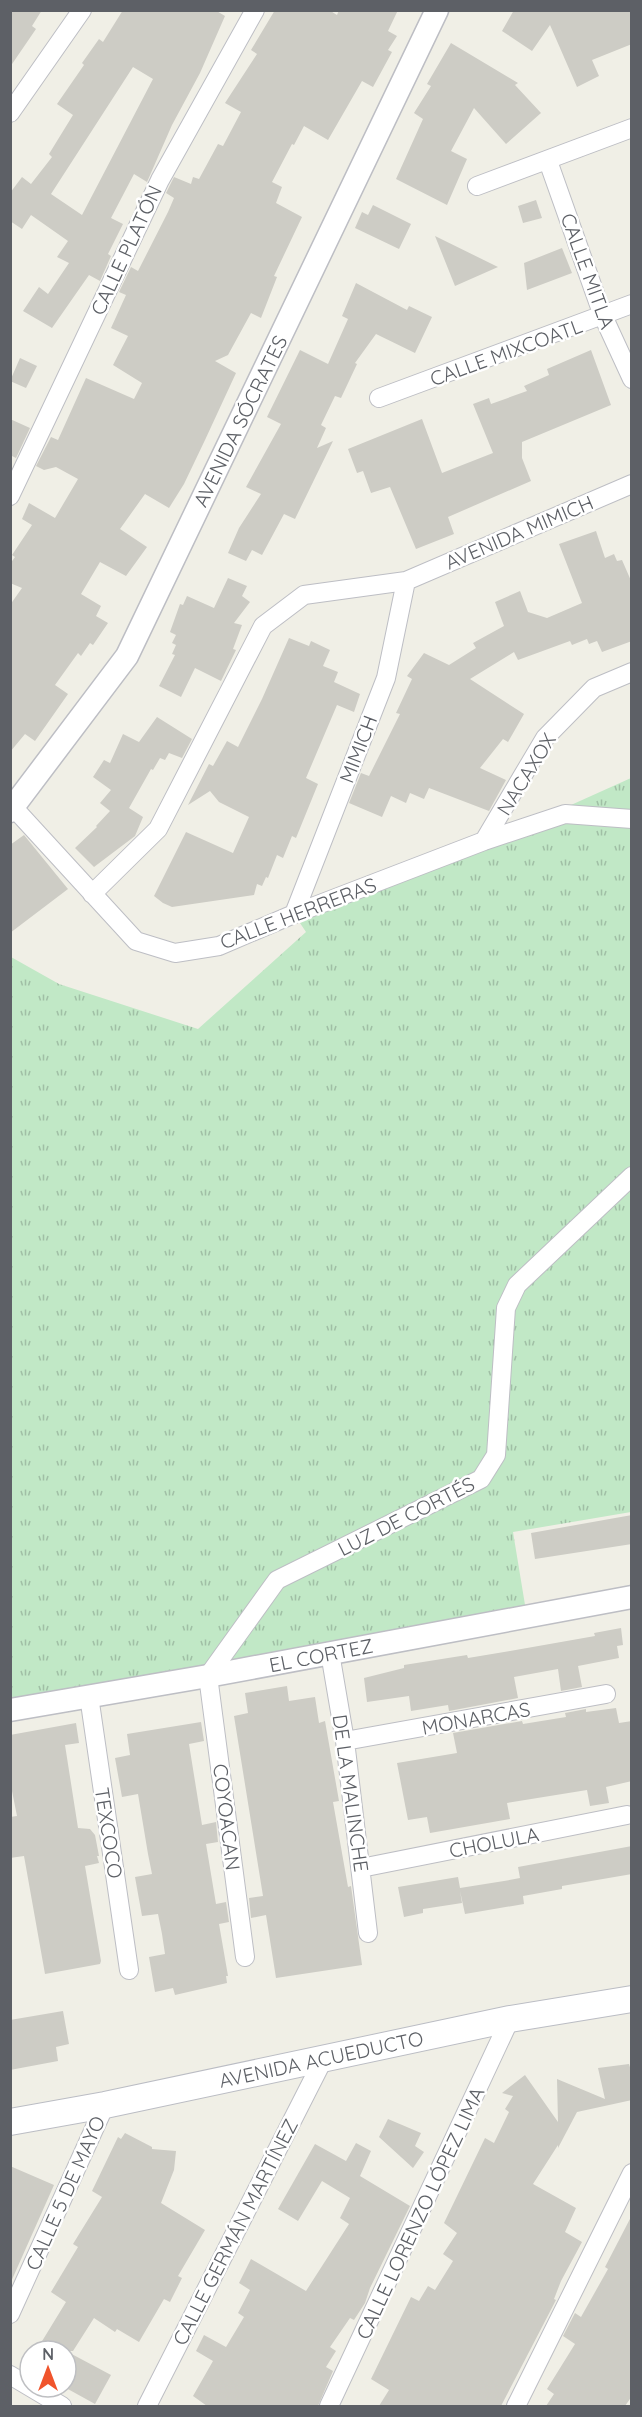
<svg xmlns="http://www.w3.org/2000/svg" width="642" height="2417" font-family="Quicksand,sans-serif">
  <style>
    .grass { fill: url(#grass-tufts) }
    .building { fill: #cdccc5; fill-rule: evenodd }
    .lines { fill: none; stroke-linecap: round; stroke-linejoin: round }
    .minor-casing { stroke: #bdbec4; stroke-width: 20 }
    .tertiary-casing { stroke: #bdbec4; stroke-width: 25 }
    .secondary-casing { stroke: #bbbdc4; stroke-width: 28 }
    .minor { stroke: #fff; stroke-width: 18 }
    .tertiary { stroke: #fff; stroke-width: 22 }
    .secondary { stroke: #fff; stroke-width: 26 }
    .labels { text-anchor: middle; dominant-baseline: central; stroke-width: 5; stroke-linejoin: round; paint-order: stroke }
    .street-label { font-size: 20px; fill: #5d6066; stroke: #fff }
  </style>
  <defs>
    <pattern id="grass-tufts" width="24" height="20" patternUnits="userSpaceOnUse" patternTransform="scale(1.5)"><rect width="24" height="20" fill="#c1e8c6"/><path d="M3 7l-1-3M5 7V3M7 7l1-3M15 17l-1-3M17 17v-4M19 17l1-3" fill="none" stroke="#a0bfa5"/></pattern>
  </defs>
  <rect width="100%" height="100%" fill="#f0efe6"/>
  <path class="grass" d="M631,778v734l-118,20 14,85 -516,93v-753l48,27 139,45 108,-97 -12,-18 217,-82z"/>
  <path class="building" d="M10,10h32l-10,16 4,3 -26,38z
    M123,10h92l10,6 -25,57 -28,52 -25,57 -13,-8 -23,44 12,6 -15,30 3,2 -11,25 -11,-6 -37,53 -29,-17 16,-24 9,7 21,-31 -12,-6 11,-16 -37,-26 -9,14 -12,-8v-28l12,-16 9,7 21,-27 -3,-3 24,-39 -16,-11 27,-39 -2,-2 17,-24 4,3zM133,67l20,12 -71,136 -31,-21z
    M275,10h54l8,5 2,-5h59l-10,21 9,5 -9,14 4,2 -19,35 -11,-6 -34,59 -24,-14 -10,19 -2,-1 -20,38 10,5 -6,16 26,14 -28,59 3,1 -16,41 -10,-5 -23,42 -13,6 21,12 -31,67 -21,44 -15,24 -24,-14 -25,35 27,18 -21,29 -26,-14 -19,32 20,12 -5,10 12,7 -15,22 -3,-2 -9,13 -3,-3 -23,32 13,9 -33,47 -10,-7 -15,18v-147l12,-17 -12,-5v-19l5,-7 -3,-2 20,-30 -10,-6 7,-16 26,15 23,-39 -22,-12 -12,3 -8,-4 15,-29 7,3 28,-62 48,21 8,-16 -29,-18 15,-29 -17,-8 15,-33 -7,-3 12,-25 7,4 30,-59 6,-14 -8,-5 8,-16 17,7 2,-7 6,2 19,-35 5,2 18,-34 -16,-9 32,-49 -6,-4z
    M514,10h118v34l-40,16 7,16 -22,11 -27,-62 -18,26 -30,-20z
    M451,43l67,40 -3,2 26,28 -35,31 -32,-36 -23,43 16,8 -20,46 -51,-26 27,-60 -9,-6 17,-27 -4,-2z
    M536,200l6,18 -19,5 -5,-17z
    M373,205l38,19 -12,25 -44,-21 7,-16 6,3z
    M435,236l63,31 -43,19z
    M562,248l10,25 -45,17 -3,-27z
    M356,283l51,27 2,-4 23,11 -17,36 -39,-19 -21,29 2,1 -16,34 -6,-2 -14,29 5,3 -9,20 16,-7 -38,78 -11,-5 -22,41 -10,-5 -6,11 -18,-8 11,-25 22,-34 -15,-7 35,-63 -14,-7 33,-67 28,14 20,-45 -6,-3z
    M591,350l20,55 -89,37v16l9,23 -83,36 6,17 -38,15 -26,-62 -19,6 -8,-22 -6,2 -9,-24 74,-30 20,54 51,-20 -20,-49 16,-6 2,6 36,-13 -3,-5 25,-11 -2,-6z
    M20,358l17,8 -11,22 -16,-7z
    M10,419l20,9 -14,30 -6,-3z
    M596,531l9,27 9,-4 3,7 5,-1 10,23v58l-30,11 -5,-11 -8,3 -2,-5 -15,6 -2,-4 -52,19 -4,-8 -44,27 54,35 -16,28 -5,-3 -23,29 26,12 -17,31 -60,-23 -5,11 -14,-6 -4,10 -15,-7 -9,21 -33,-14 12,-30 8,3 31,-62 -4,-1 16,-34 -5,-3 17,-23 25,12 27,-17 -3,-5 31,-17 -9,-24 25,-11 8,21 19,6 35,-15 -23,-59z
    M228,578l19,8 -5,10 8,6 -16,21 8,2 -9,24 3,1 -15,31 -26,-13 -14,29 -22,-11 16,-31 -3,-1 4,-9 -4,-2 4,-8 -6,-3 10,-28 3,1 4,-9 27,12z
    M289,638l20,8 2,-5 19,9 -7,16 15,6 -4,10 26,12 -6,18 -17,-7 -31,73 12,6 -22,54 -4,-2 -9,22 -6,-3 -9,23 -2,-1 -4,9 -5,-2 -3,11 -82,12 -9,-4 -9,-7 32,-64 47,21 16,-36 -30,-15 -9,-11 -22,14 21,-41 4,2 14,-25 11,6 24,-48z
    M157,717l35,22 -10,19 -13,-5 -4,7 -5,-2 -7,12 -2,-1 -22,39 14,9 -8,19 -41,31 -19,-19 22,-21 -1,-1 14,-15 -10,-8 11,-13 -18,-13 11,-17 6,3 13,-29 16,8z
    M24,835l44,54 -58,44v-88z
    M632,1515v29l-97,15 -4,-26z
    M621,1628l2,17 -6,1 2,12 -41,8 4,21 -21,4 -3,-22 -44,8 4,21 -69,13 -1,-6 -37,6 -2,-15 -42,6 -3,-24 40,-10v-3l63,-10 1,3 42,-7 85,-15 -1,-3z
    M287,1686l2,15 26,-4 4,26 6,-2 14,80 -6,1 15,85 3,-1 11,79 -86,13 -10,-63 -15,3 -2,-20 14,-2 -29,-180 14,-3 -3,-20z
    M616,1708l3,15 13,-2v60l-26,6 3,16 -19,3 -3,-16 -80,13 3,16 -80,14 -3,-16 -19,3 -11,-57 60,-10 -4,-20 69,-12 1,3 43,-7 -1,-4 21,-4v3z
    M201,1722l3,19 -15,3 13,81 14,-3 2,20 -12,2 10,60 10,-2 3,20 -10,2 9,52h-2l1,7 -52,12 -2,-7 -18,4 -6,-35 16,-3 -3,-20 -4,-20 -16,2 -7,-39 17,-3 -4,-20 -10,-60 -16,3 -7,-39 15,-3 -3,-21z
    M76,1723l3,20 -14,2 13,83 12,1 5,6 4,21h-2l2,7 -14,3 16,95 -1,3 -55,10 -21,-118 -14,2v-41l7,-1 -7,-35v-46z
    M632,1846v28l-70,12v3l-39,7 1,8 -59,10 -5,-23 2,12 -39,6v4l-19,4 -6,-30 60,-10 2,11 44,-7 16,-3 -2,-11z
    M63,2011l6,33 -13,3 2,14 -48,9v-50z
    M629,2064l3,10v26l-55,12 -19,36v-3l-25,39 43,24 -11,24 17,10 -21,39 -7,18 2,1 -55,106h-122l10,-16 -18,-11 40,-82 8,4 9,-15 7,4 18,-29 -10,-7 14,-21 -13,-10 41,-85 9,5 15,-31 -4,-3 8,-13 -11,-3 23,-18 33,47 -1,-43 48,20 -7,-31z
    M388,2119l33,14 -6,13 9,6 -11,16 -34,-31z
    M125,2133l27,14v2l24,2 -2,19 -13,33 44,27 -27,46 4,2 -12,24 -6,-3 -25,43 -22,-13 -2,3 -21,-14 -21,33h-7l45,24 -16,29 -29,-16v-37h-30l30,-49 -15,-10 27,-45 -5,-3 29,-47 -10,-6 26,-54 3,2z
    M356,2143l15,8 -11,25 50,30 -40,82 -5,15 -11,17 -4,-2 -20,29 6,4 -10,16 7,4 -15,35h-111l-14,-10 20,-35 -17,-10 8,-16 22,12 18,-30 -6,-4 12,-23 -11,-7 12,-24 55,32 43,-67 -9,-6 10,-20 -28,-17 -24,40 -20,-12 37,-65 31,17z
    M10,2166l44,19 -44,99z
    M632,2215v181l-7,10h-79l8,-12 -7,-5 28,-45 -12,-8 12,-23 6,4 27,-48 -3,-2z"/>
  <g class="lines">
    <g class="minor-casing">
      <path id="minor" d="M10,113l72,-103
        M548,161l55,155 29,63
        M477,186l155,-58
        M379,398l253,-94
        M10,496l150,-316 95,-170
        M14,808l122,133 39,12 44,-7 75,-32 190,-73 81,-27 67,5
        M484,841l61,-103 49,-50 38,-16
        M92,894l66,-65 105,-203 41,-31 102,-14 226,-97
        M294,914l92,-236 20,-97
        M330,1653l15,88 23,192
        M89,1696l40,274
        M345,1741l261,-47
        M361,1868l266,-53
        M245,1957l-37,-281 69,-96 204,-101 15,-24 10,-147 11,-23 115,-109
        M10,2314l95,-209
        M10,2375l52,31
        M147,2406l177,-348
        M329,2406l181,-387
        M516,2406l116,-233"/>
    </g>
    <g class="tertiary-casing">
      <path id="tertiary" d="M10,811l117,-155 310,-646
        M10,1710l198,-34 424,-79"/>
    </g>
    <g class="secondary-casing">
      <path id="secondary" d="M10,2122l95,-17 405,-86 122,-20"/>
    </g>
    <use href="#minor" class="minor"/>
    <use href="#tertiary" class="tertiary"/>
    <use href="#secondary" class="secondary"/>
  </g>
  <g class="labels">
    <g class="street-label">
      <text transform="translate(126 250) rotate(-65)">CALLE PLATÓN</text>
      <text transform="translate(588 271) rotate(70)">CALLE MITLA</text>
      <text transform="translate(506 352) rotate(-20)">CALLE MIXCOATL</text>
      <text transform="translate(240 421) rotate(-64)">AVENIDA SÓCRATES</text>
      <text transform="translate(519 532) rotate(-23)">AVENIDA MIMICH</text>
      <text transform="translate(358 749) rotate(-69)">MIMICH</text>
      <text transform="translate(526 774) rotate(-58)">NACAXOX</text>
      <text transform="translate(298 913) rotate(-21)">CALLE HERRERAS</text>
      <text transform="translate(406 1516) rotate(-27)">LUZ DE CORTÉS</text>
      <text transform="translate(321 1655) rotate(-11)">EL CORTEZ</text>
      <text transform="translate(476 1718) rotate(-10)">MONARCAS</text>
      <text transform="translate(351 1793) rotate(82)">DE LA MALINCHE</text>
      <text transform="translate(227 1817) rotate(83)">COYOACAN</text>
      <text transform="translate(109 1833) rotate(81)">TEXCOCO</text>
      <text transform="translate(494 1842) rotate(-11)">CHOLULA</text>
      <text transform="translate(321 2059) rotate(-12)">AVENIDA ACUEDUCTO</text>
      <text transform="translate(65 2193) rotate(-66)">CALLE 5 DE MAYO</text>
      <text transform="translate(420 2213) rotate(-65)">CALLE LORENZO LÓPEZ LIMA</text>
      <text transform="translate(235 2232) rotate(-63)">CALLE GERMÁN MARTÍNEZ</text>
    </g>
  </g>
  <rect width="642" height="2417" fill="none" stroke="#5d6066" stroke-width="24"/>
  <g transform="translate(48 2369)"><circle r="28" fill="#ffffff" stroke="#bebfc2" stroke-width="1.5"/>
  <path d="M0-4.5L10 22L0 15L-10 22Z" fill="#f0542c"/>
  <text y="-9" font-size="16" font-weight="bold" text-anchor="middle" fill="#5d6066">N</text>
  </g>
</svg>
